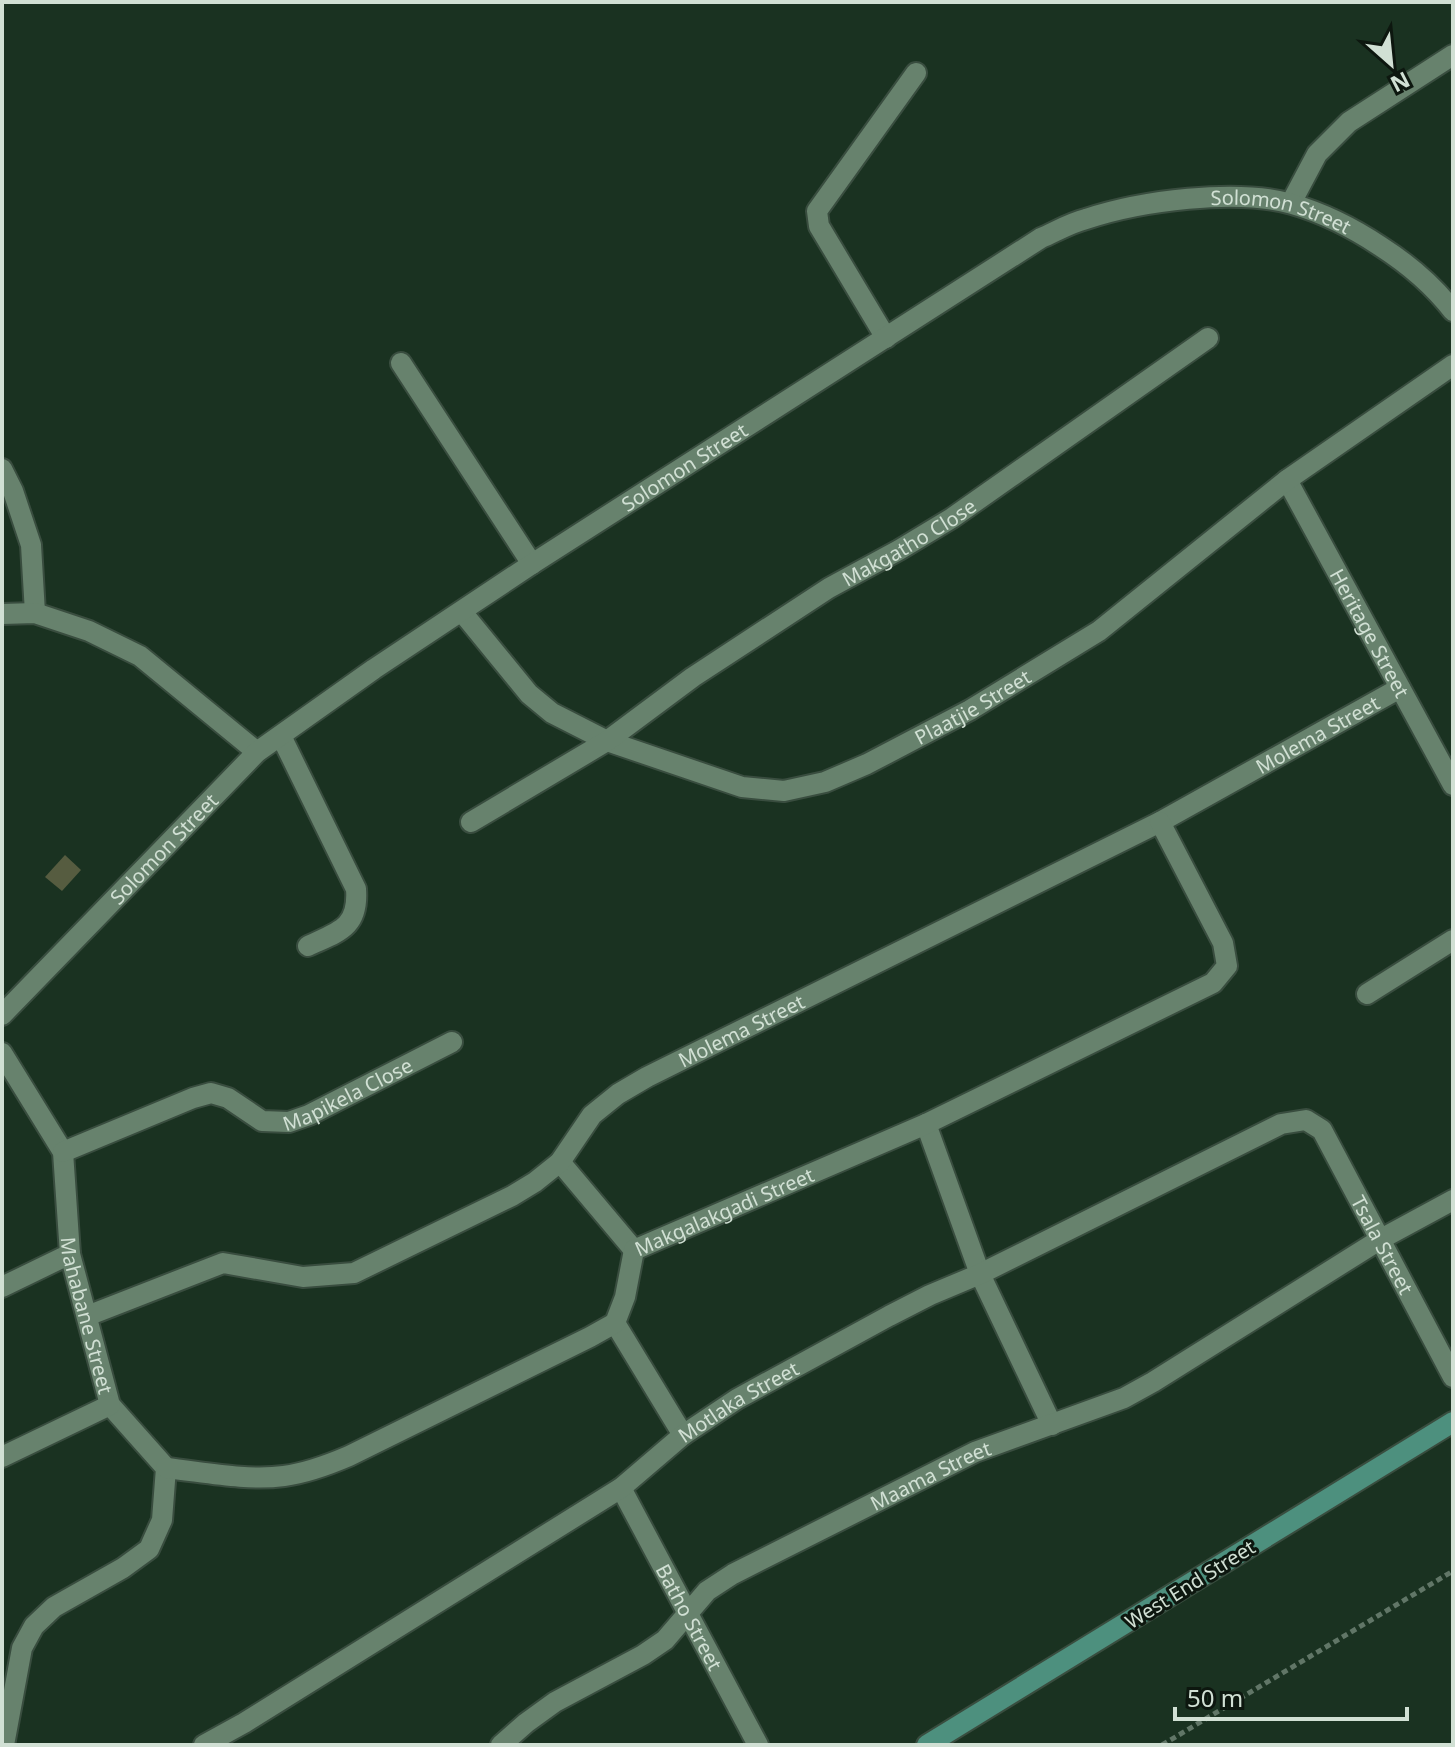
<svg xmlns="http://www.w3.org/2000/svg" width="1455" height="1747" font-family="'Noto Sans',sans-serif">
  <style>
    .building { fill: #565c40 }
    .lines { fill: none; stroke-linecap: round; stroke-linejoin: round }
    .street-casing { stroke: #394d3f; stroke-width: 24 }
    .secondary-casing { stroke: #394d3f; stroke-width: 24 }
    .path { stroke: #617667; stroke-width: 5; stroke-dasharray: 6 4; stroke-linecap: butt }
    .street { stroke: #67826d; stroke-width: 20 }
    .secondary { stroke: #4d907e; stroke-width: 20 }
    .labels { text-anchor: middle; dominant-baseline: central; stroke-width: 6; stroke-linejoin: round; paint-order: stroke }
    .street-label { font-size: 20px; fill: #d1e0d4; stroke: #0d170f }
  </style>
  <rect width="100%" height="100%" fill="#1a3221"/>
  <path class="building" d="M65,855l16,15 -19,21 -17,-14z"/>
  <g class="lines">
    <g class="street-casing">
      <g id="street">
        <path d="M1291,203l26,-49 32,-32 104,-67"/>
        <path d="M886,338l-67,-112 -2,-15 99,-138"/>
        <path d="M401,363l131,201"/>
        <path d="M2,469l11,22 18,54 4,68"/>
        <path id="s1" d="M1287,480l166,305"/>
        <path id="s2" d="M462,612l67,82 23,19 55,28 135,46 42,4 41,-9 42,-18 103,-54 129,-79 188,-151 166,-115"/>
        <path d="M2,614l33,-1 54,18 51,25 117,96"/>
        <path d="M281,736l75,153c3,39 -18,43 -48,57"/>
        <path id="s3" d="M471,822l136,-81 86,-64 136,-89 70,-38 53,-32 256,-180"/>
        <path d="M1367,994l86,-54"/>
        <path id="s4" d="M2,1015l255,-263 117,-83 158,-105 509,-326c14,-6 29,-15 45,-19 54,-18 150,-31 206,-15 31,9 61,24 88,42 28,18 53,39 73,65"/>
        <path id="s5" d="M2,1053l61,99 7,102 40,151 56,63 -4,52 -13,29 -26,19 -69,39 -20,19 -12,22 -18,97"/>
        <path d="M926,1124l54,150 72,151"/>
        <path id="s6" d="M63,1152l130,-54 18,-5 17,5 34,23 27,1 20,-7 143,-73"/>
        <path d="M560,1162l74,88"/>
        <path d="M2,1287l68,-33"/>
        <path id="s7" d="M87,1316l136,-53 80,14 51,-4 158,-77 23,-14 25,-20 32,-47 26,-21 29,-17 513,-255 240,-134"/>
        <path d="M615,1323l68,112"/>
        <path d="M2,1457l108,-52"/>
        <path id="s8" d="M166,1468c38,4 80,13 118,8 23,-3 44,-11 65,-20l241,-119 25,-14 10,-26 9,-47 292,-126 287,-141 14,-17 -4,-23 -63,-121"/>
        <path id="s9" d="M621,1488l137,257"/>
        <path id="s10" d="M204,1745l40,-22 377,-235 62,-53 54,-36 152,-83 41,-21 50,-21 301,-150 25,-4 16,10 131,247"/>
        <path id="s11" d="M501,1745l25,-22 29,-21 88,-47 22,-15 42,-49 26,-17 242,-122 149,-54 29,-16 228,-143 72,-39"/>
      </g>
    </g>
    <g class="secondary-casing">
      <path id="secondary" d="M927,1745l526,-323"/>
    </g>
    <path class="path" d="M1162,1745l291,-174"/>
    <use href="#street" class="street"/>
    <use href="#secondary" class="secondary"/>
  </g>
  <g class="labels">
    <g class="street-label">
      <text stroke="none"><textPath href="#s4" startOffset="1552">Solomon Street</textPath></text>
      <text stroke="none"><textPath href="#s4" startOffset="880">Solomon Street</textPath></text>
      <text stroke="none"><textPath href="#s3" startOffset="520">Makgatho Close</textPath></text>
      <text stroke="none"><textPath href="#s1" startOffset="174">Heritage Street</textPath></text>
      <text stroke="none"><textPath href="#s2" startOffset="590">Plaatjie Street</textPath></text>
      <text stroke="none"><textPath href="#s7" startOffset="1390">Molema Street</textPath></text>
      <text stroke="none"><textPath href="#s4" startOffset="232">Solomon Street</textPath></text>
      <text stroke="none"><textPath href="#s7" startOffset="742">Molema Street</textPath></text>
      <text stroke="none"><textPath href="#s6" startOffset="310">Mapikela Close</textPath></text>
      <text stroke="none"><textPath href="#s8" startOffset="658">Makgalakgadi Street</textPath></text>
      <text stroke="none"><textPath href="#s10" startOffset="1420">Tsala Street</textPath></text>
      <text stroke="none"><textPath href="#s5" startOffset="282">Mahabane Street</textPath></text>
      <text stroke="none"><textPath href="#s10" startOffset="636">Motlaka Street</textPath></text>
      <text stroke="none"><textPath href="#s11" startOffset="512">Maama Street</textPath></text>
      <text transform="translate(1190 1584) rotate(-32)">West End Street</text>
      <text stroke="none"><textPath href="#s9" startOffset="146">Batho Street</textPath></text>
    </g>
  </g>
  <rect width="1455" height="1747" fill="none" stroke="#d1e0d4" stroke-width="8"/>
  <g transform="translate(1391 64) rotate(153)" stroke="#0d170f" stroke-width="6" paint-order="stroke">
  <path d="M0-6L14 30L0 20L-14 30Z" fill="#d1e0d4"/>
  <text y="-12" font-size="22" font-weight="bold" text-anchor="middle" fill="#d1e0d4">N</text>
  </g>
  <path d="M1175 1707v12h232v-12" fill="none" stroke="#d1e0d4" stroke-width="4"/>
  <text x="1187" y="1707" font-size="24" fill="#d1e0d4" stroke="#0d170f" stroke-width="6" paint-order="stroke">50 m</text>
</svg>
